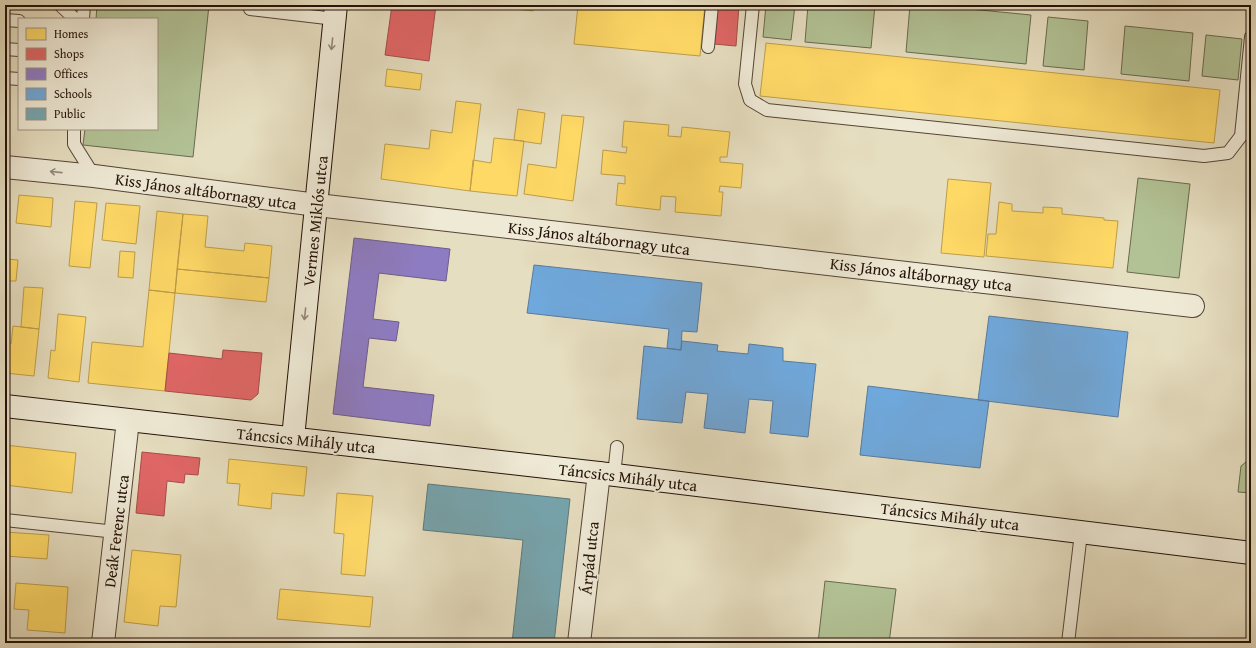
<svg xmlns="http://www.w3.org/2000/svg" width="1256" height="648" font-family="'Gentium Book Plus',serif">
  <style>
    .green { fill: #b2c295; stroke: #6a6a4f }
    .homes { fill: #ffd966; stroke: #bd9d4a }
    .shops { fill: #e06666; stroke: #a74c4a }
    .offices { fill: #8e7cc3; stroke: #6e5c8b }
    .schools { fill: #6fa8dc; stroke: #587b9d }
    .public { fill: #76a5af; stroke: #5d797d }
    .lines { fill: none; stroke-linecap: round; stroke-linejoin: round }
    .lane-casing { stroke: #544437; stroke-width: 14 }
    .street-casing { stroke: #544437; stroke-width: 24 }
    .secondary-casing { stroke: #231109; stroke-width: 24 }
    .lane { stroke: #efead6; stroke-width: 12 }
    .street { stroke: #efead6; stroke-width: 22 }
    .secondary { stroke: #efead6; stroke-width: 22 }
    .oneway { stroke: #93887a }
    .labels { text-anchor: middle; dominant-baseline: central; stroke-width: 4; stroke-linejoin: round; paint-order: stroke }
    .street-label { font-size: 16px; fill: #231109; stroke: #efead6 }
  </style>
  <rect width="100%" height="100%" fill="#e6dec0"/>
  <filter id="stains"><feTurbulence type="fractalNoise" baseFrequency=".005" numOctaves="4"/><feColorMatrix values="0 0 0 0 .2 0 0 0 0 .09 0 0 0 0 .02 0 0 0 .5 -.17"/></filter>
  <radialGradient id="worn" r=".72"><stop offset=".6" stop-color="#630" stop-opacity="0"/><stop offset="1" stop-color="#630" stop-opacity=".3"/></radialGradient>
  <path class="green" d="M97,5h112l-16,152 -110,-12 2,-16h72v-110h-61z
    M766,5h29l-4,35 -28,-3z
    M808,5h67l-4,43 -66,-6z
    M910,5h19l102,10 -5,49 -120,-12z
    M1048,17l40,4 -4,49 -41,-4z
    M1125,26l68,7 -4,48 -68,-7z
    M1206,35l36,4 -4,41 -36,-4z
    M1138,178l52,6 -11,94 -52,-6z
    M1251,458v35l-13,-1 3,-26z
    M825,581l71,8 -7,54h-71z"/>
  <path class="homes" d="M516,5h17v6l-18,-2z
    M578,5h127l-5,51 -126,-12z
    M766,43l454,47 -6,53 -454,-47z
    M387,69l35,5 -2,16 -35,-4z
    M456,101l25,3 -11,87 -89,-12 4,-35 44,5 2,-19 21,3z
    M518,109l27,4 -4,31 -27,-4z
    M562,115l22,2 -11,84 -49,-7 4,-30 28,4z
    M624,121l45,4 -1,11 13,1 1,-10 48,5 -3,25h-7v5l23,2 -2,24 -21,-2 -1,6h4l-2,24 -46,-4 1,-15 -15,-1 -1,14 -44,-5 2,-22 7,1v-8l-24,-2 2,-24 23,3 1,-6h-5z
    M494,138l30,3 -7,55 -47,-5 3,-31 18,3z
    M948,179l43,4 -7,74 -43,-4z
    M19,195l34,3 -2,29 -35,-4z
    M75,201l22,2 -7,65 -21,-2z
    M999,202l13,2v7l31,2v-6l19,1v6l42,4v2l14,1 -5,47 -127,-12 2,-22h8z
    M106,203l34,3 -4,38 -34,-4z
    M157,211l26,3 -8,79 -26,-3z
    M183,214l25,2 -3,31 39,4 1,-8 27,3 -3,32 -92,-9z
    M120,251l15,1 -2,26 -15,-1z
    M5,259l13,1 -2,21h-11z
    M177,269l92,9 -3,24 -91,-9z
    M24,287l19,1 -4,41 -18,-2z
    M149,290l26,3 -10,98 -77,-8 4,-41 51,5z
    M58,314l28,3 -7,65 -31,-4 3,-28 4,1z
    M13,326l26,3 -5,47 -29,-3v-30l6,1z
    M1251,356v26l-3,-1z
    M5,445l71,8 -4,40 -67,-8z
    M229,459l78,8 -3,29 -32,-3 -1,16 -33,-4 2,-21 -13,-1z
    M337,493l36,3 -8,80 -24,-2 3,-40 -10,-1z
    M5,532l44,3 -2,24 -42,-3z
    M132,550l49,5 -5,52 -16,-1 -2,20 -34,-4z
    M16,583l52,4 -3,46 -38,-3 2,-20 -15,-1z
    M280,589l93,8 -3,30 -93,-8z"/>
  <path class="shops" d="M392,5h44l-7,56 -44,-6z
    M717,5l22,1 -3,40 -22,-2z
    M223,350l39,3 -4,41 -7,6 -86,-9 4,-38 53,6z
    M142,452l58,6 -2,17 -13,-1 -1,9 -17,-2 -3,35 -28,-3z"/>
  <path class="offices" d="M354,238l96,11 -4,32 -67,-8 -6,46 26,3 -3,19 -27,-3 -6,49 71,8 -4,31 -97,-12z"/>
  <path class="schools" d="M534,265l168,18 -5,49 -15,-1 -1,19 -14,-2 2,-19 -142,-16z
    M989,316l139,16 -10,85 -140,-17z
    M682,341l36,4 -1,6 31,3 1,-10 34,4v13l33,3 -8,73 -38,-4 3,-32 -24,-2 -4,34 -41,-5 4,-34 -22,-2 -4,31 -45,-4 7,-73 37,4z
    M868,386l121,15 -9,67 -120,-13z"/>
  <path class="public" d="M428,484l142,15 -16,144h-42l11,-103 -100,-10z"/>
  <g class="lines">
    <g class="lane-casing">
      <path id="lane" d="M60,5l15,14
        M753,5l-8,79 5,16 17,10 437,46 24,-3 13,-17 10,-99
        M250,9l85,10
        M83,19l1,-14
        M5,20l14,1
        M708,47l4,-42
        M5,49l14,1
        M5,78l14,1
        M74,129v15l20,32
        M614,475l3,-28
        M5,520l111,12
        M1068,643l13,-110"/>
    </g>
    <g class="street-casing">
      <path id="street" d="M5,167l89,9 223,29 876,101
        M103,643l25,-223
        M579,643l20,-170"/>
    </g>
    <g class="secondary-casing">
      <path id="secondary" d="M5,406l594,67 652,80
        M293,438l43,-433"/>
    </g>
    <use href="#lane" class="lane"/>
    <use href="#street" class="street"/>
    <use href="#secondary" class="secondary"/>
  </g>
  <defs><path id="oneway-shaft" d="M-6 0H5M1.5-3L5.5 0L1.5 3" fill="none" stroke-width="1.6" stroke-linecap="round" stroke-linejoin="round"/></defs>
  <g class="oneway">
    <use href="#oneway-shaft" transform="translate(332 44) rotate(96)"/>
    <use href="#oneway-shaft" transform="translate(56 172) rotate(-174)"/>
    <use href="#oneway-shaft" transform="translate(305 314) rotate(96)"/>
  </g>
  <g class="labels">
    <g class="street-label">
      <text transform="translate(206 191) rotate(8)">Kiss János altábornagy utca</text>
      <text transform="translate(315 221) rotate(-84)">Vermes Miklós utca</text>
      <text transform="translate(599 238) rotate(7)">Kiss János altábornagy utca</text>
      <text transform="translate(921 274) rotate(7)">Kiss János altábornagy utca</text>
      <text transform="translate(306 440) rotate(6)">Táncsics Mihály utca</text>
      <text transform="translate(628 477) rotate(7)">Táncsics Mihály utca</text>
      <text transform="translate(950 516) rotate(7)">Táncsics Mihály utca</text>
      <text transform="translate(116 531) rotate(-83)">Deák Ferenc utca</text>
      <text transform="translate(589 558) rotate(-84)">Árpád utca</text>
    </g>
  </g>
  <rect width="1256" height="648" fill="none" stroke="#e6dec0" stroke-width="20"/>
  <rect x="6" y="6" width="1244" height="636" fill="none" stroke="#231109" stroke-width="2"/>
  <rect x="10" y="10" width="1236" height="628" fill="none" stroke="#231109"/>
  <rect x="18" y="18" width="140" height="112" fill="#efead6" stroke="#9d9384"/>
  <rect x="26" y="28" width="20" height="12" fill="#ffd966" stroke="#9d9384"/>
  <text x="54" y="38" font-size="12" fill="#231109">Homes</text>
  <rect x="26" y="48" width="20" height="12" fill="#e06666" stroke="#9d9384"/>
  <text x="54" y="58" font-size="12" fill="#231109">Shops</text>
  <rect x="26" y="68" width="20" height="12" fill="#8e7cc3" stroke="#9d9384"/>
  <text x="54" y="78" font-size="12" fill="#231109">Offices</text>
  <rect x="26" y="88" width="20" height="12" fill="#6fa8dc" stroke="#9d9384"/>
  <text x="54" y="98" font-size="12" fill="#231109">Schools</text>
  <rect x="26" y="108" width="20" height="12" fill="#76a5af" stroke="#9d9384"/>
  <text x="54" y="118" font-size="12" fill="#231109">Public</text>
  <rect width="100%" height="100%" filter="url(#stains)"/>
  <rect width="100%" height="100%" fill="url(#worn)"/>
</svg>
